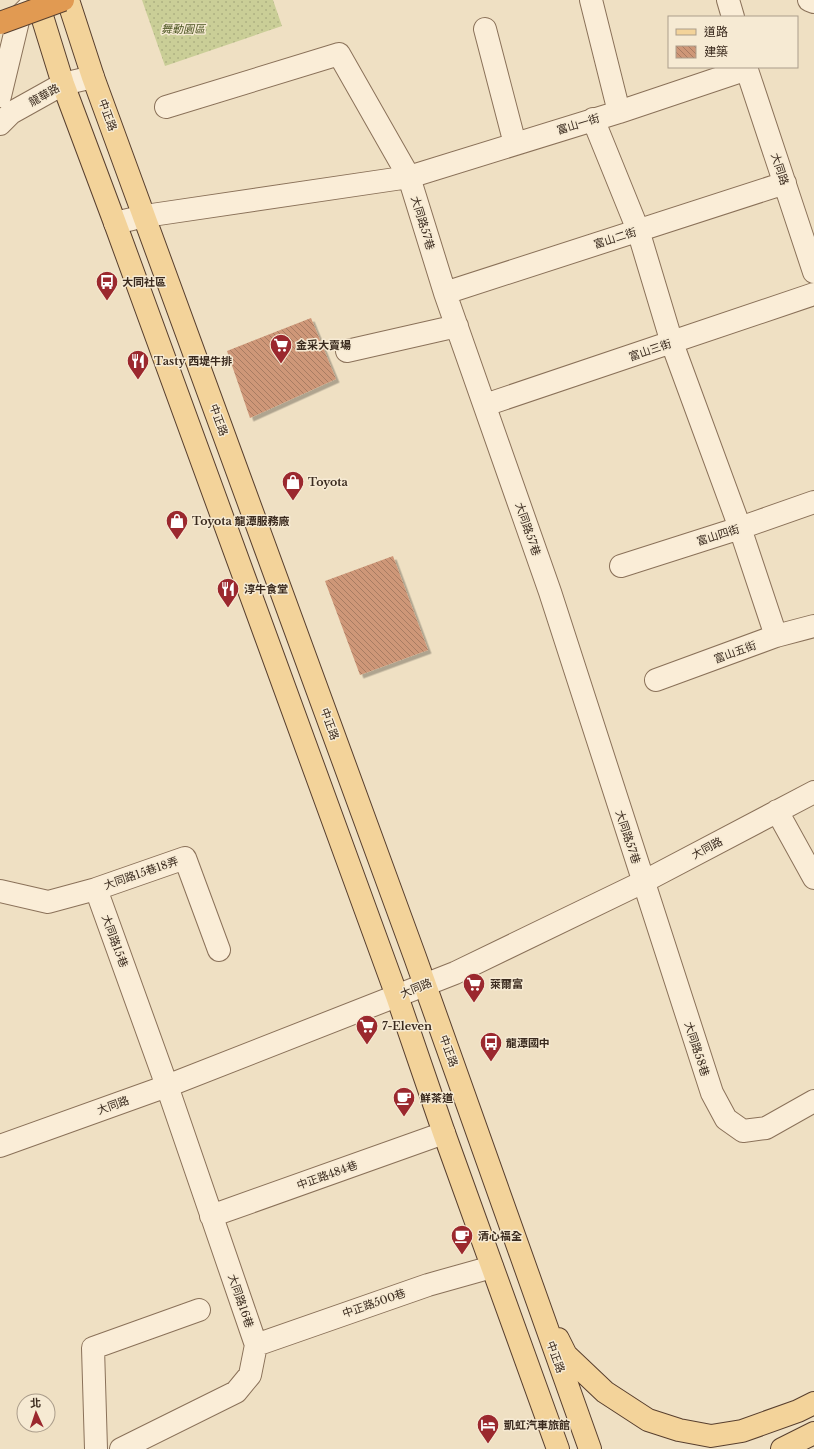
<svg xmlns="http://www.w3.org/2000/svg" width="814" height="1449" font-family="'Libre Baskerville','Noto Sans TC',serif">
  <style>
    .grass { fill: url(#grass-dots) }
    .building { fill: url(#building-back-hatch); filter: url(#shadow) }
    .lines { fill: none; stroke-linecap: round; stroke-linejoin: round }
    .minor-casing { stroke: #8a7159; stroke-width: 24 }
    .major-casing { stroke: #583f2e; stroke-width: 24 }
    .minor { stroke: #faedd7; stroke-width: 22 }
    .major { stroke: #f3d39a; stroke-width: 22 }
    .highway-bridge-casing { stroke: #583f2e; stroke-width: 24; stroke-linecap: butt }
    .highway-bridge { stroke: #e19a52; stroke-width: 22 }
    .labels { text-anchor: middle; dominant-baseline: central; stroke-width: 3; stroke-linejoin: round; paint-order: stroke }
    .park-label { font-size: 11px; font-style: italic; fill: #4d5724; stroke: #f6ead3 }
    .street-label { font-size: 11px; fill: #3a2a1e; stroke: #f6ead3 }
    .poi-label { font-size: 11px; font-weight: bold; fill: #3a2a1e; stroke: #f6ead3; text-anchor: start }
  </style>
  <defs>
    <pattern id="grass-dots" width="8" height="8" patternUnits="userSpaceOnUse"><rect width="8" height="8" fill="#cace97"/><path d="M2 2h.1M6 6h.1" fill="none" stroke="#aeb182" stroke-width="1.8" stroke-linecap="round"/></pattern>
    <pattern id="building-back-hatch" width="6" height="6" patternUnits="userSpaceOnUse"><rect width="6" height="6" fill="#ce9778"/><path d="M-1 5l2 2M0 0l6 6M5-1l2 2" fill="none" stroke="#a87b62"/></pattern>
    <filter id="shadow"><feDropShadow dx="3.5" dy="3.5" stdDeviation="0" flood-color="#0004"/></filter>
  </defs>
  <rect width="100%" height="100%" fill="#efe0c3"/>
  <path class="grass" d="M142,0h131l9,26 -117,40z"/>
  <path class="building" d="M311,318l25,61 -86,39 -23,-67z
    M393,556l35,94 -68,25 -35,-94z"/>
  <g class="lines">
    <g class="minor-casing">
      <path id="minor" d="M591,0l28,112
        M728,0l5,17
        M809,0l5,2
        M485,29l30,115
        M746,67l68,205
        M0,96l19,-79 13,-13
        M166,107l173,-53 70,123 36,116 105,299 162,501 14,26 17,12 23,-3 48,-27
        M593,119l45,111 34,113 68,185 36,108
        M0,124l11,-11 52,-29 30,-7
        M115,223l30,-7 264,-39 210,-65 128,-43
        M445,293l340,-110
        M347,351l110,-25
        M485,405l329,-111
        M621,566l119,-38 74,-26
        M656,680l120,-44 38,-10
        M777,811l37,67
        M96,889l71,197 89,259 -6,30 -14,17 -115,57
        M0,891l48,11 48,-13 89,-31 34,92
        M0,1146l167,-60 288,-113 188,-91 171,-90
        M211,1216l233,-83
        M256,1345l172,-60 64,-18
        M96,1449l-3,-101 106,-38"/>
    </g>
    <g class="major-casing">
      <path id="major" d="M37,0l26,84 52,139 282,773 47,137 114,316
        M68,0l25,77 322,880 175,492
        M558,1339l8,16 39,37 43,28 31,10 32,6 31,-5 56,-20 16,-8
        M782,1449l32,-16"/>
    </g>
    <use href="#minor" class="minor"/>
    <use href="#major" class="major"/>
    <g class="highway-bridge-casing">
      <path id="highway-bridge" d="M0,23l63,-23"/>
    </g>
    <use href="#highway-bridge" class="highway-bridge"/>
  </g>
  <defs>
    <g id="bus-pin" transform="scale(1.15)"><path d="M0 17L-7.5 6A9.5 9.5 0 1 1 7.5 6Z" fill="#9b282e" stroke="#f6ead3"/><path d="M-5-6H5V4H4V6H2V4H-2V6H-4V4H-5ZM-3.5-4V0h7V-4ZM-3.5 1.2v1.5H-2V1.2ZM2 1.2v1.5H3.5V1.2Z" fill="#fff"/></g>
    <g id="supermarket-pin" transform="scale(1.15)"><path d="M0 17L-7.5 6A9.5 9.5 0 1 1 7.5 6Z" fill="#9b282e" stroke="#f6ead3"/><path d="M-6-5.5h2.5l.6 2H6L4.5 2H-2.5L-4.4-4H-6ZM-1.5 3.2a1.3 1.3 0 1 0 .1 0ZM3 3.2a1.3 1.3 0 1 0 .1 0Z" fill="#fff"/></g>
    <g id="restaurant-pin" transform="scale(1.15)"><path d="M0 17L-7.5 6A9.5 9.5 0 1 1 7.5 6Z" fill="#9b282e" stroke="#f6ead3"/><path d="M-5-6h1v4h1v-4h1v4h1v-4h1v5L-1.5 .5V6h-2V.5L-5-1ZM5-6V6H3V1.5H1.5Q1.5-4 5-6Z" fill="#fff"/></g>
    <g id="shop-pin" transform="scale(1.15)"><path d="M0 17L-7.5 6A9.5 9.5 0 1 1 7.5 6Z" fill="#9b282e" stroke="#f6ead3"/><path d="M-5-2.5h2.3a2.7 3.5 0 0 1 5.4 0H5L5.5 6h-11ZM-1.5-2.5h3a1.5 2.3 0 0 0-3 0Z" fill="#fff"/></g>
    <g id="cafe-pin" transform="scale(1.15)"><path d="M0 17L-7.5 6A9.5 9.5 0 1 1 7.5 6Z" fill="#9b282e" stroke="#f6ead3"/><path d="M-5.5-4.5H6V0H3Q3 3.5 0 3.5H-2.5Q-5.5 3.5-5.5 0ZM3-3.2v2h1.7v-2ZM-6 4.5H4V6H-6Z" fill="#fff"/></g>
    <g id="hotel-pin" transform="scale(1.15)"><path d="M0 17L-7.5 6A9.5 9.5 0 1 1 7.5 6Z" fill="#9b282e" stroke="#f6ead3"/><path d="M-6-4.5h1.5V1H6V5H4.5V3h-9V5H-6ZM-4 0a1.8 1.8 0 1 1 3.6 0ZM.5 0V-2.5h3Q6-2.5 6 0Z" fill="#fff"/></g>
  </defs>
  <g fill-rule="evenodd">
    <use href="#bus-pin" x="107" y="282"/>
    <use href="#supermarket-pin" x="281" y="345"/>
    <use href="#restaurant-pin" x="138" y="361"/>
    <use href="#shop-pin" x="293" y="482"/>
    <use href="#shop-pin" x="177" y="521"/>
    <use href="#restaurant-pin" x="228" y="589"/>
    <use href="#supermarket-pin" x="474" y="984"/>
    <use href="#supermarket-pin" x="367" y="1026"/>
    <use href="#bus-pin" x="491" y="1043"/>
    <use href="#cafe-pin" x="404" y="1098"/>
    <use href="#cafe-pin" x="462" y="1236"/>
    <use href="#hotel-pin" x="488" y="1425"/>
  </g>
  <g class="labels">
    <g class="park-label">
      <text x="183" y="29">舞動園區</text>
    </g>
    <g class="street-label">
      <text transform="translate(44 95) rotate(-29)">龍華路</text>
      <text transform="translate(108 115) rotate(70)">中正路</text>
      <text transform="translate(578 124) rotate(-17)">富山一街</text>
      <text transform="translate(780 169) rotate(72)">大同路</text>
      <text transform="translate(423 223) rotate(73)">大同路57巷</text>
      <text transform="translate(615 238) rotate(-18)">富山二街</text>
      <text transform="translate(650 350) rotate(-19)">富山三街</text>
      <text transform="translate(219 420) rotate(70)">中正路</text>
      <text transform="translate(528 529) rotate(71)">大同路57巷</text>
      <text transform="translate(718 535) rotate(-18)">富山四街</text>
      <text transform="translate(735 652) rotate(-20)">富山五街</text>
      <text transform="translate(330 724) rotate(70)">中正路</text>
      <text transform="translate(628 837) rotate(72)">大同路57巷</text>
      <text transform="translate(707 848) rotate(-28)">大同路</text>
      <text transform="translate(141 873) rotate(-19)">大同路15巷18弄</text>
      <text transform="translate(115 941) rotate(70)">大同路15巷</text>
      <text transform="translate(416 988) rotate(-22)">大同路</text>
      <text transform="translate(697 1049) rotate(72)">大同路58巷</text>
      <text transform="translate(449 1051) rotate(70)">中正路</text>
      <text transform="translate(113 1105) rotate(-20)">大同路</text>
      <text transform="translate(327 1175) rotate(-20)">中正路484巷</text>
      <text transform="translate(241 1301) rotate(71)">大同路16巷</text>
      <text transform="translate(374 1303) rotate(-19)">中正路500巷</text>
      <text transform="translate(556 1357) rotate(70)">中正路</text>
    </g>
    <g class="poi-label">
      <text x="122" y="282">大同社區</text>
      <text x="296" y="345">金采大賣場</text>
      <text x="154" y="361">Tasty 西堤牛排</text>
      <text x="308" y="482">Toyota</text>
      <text x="192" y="521">Toyota 龍潭服務廠</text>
      <text x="244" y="589">淳牛食堂</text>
      <text x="490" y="984">萊爾富</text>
      <text x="382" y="1026">7-Eleven</text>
      <text x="506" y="1043">龍潭國中</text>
      <text x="420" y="1098">鮮茶道</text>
      <text x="478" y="1236">清心福全</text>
      <text x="504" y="1425">凱虹汽車旅館</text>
    </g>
  </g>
  <rect x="668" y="16" width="130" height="52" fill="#f6ead3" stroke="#ab9d8b"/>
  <rect x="676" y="29" width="20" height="6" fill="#f3d39a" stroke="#ab9d8b"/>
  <text x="704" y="36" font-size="12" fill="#3a2a1e">道路</text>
  <rect x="676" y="46" width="20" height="12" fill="url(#building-back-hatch)" stroke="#ab9d8b"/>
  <text x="704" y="56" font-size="12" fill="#3a2a1e">建築</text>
  <g transform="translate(36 1413) rotate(357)"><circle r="19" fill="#f6ead3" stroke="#ab9d8b"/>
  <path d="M0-3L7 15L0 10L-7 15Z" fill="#9b282e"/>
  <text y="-6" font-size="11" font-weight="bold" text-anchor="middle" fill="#3a2a1e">北</text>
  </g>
</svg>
